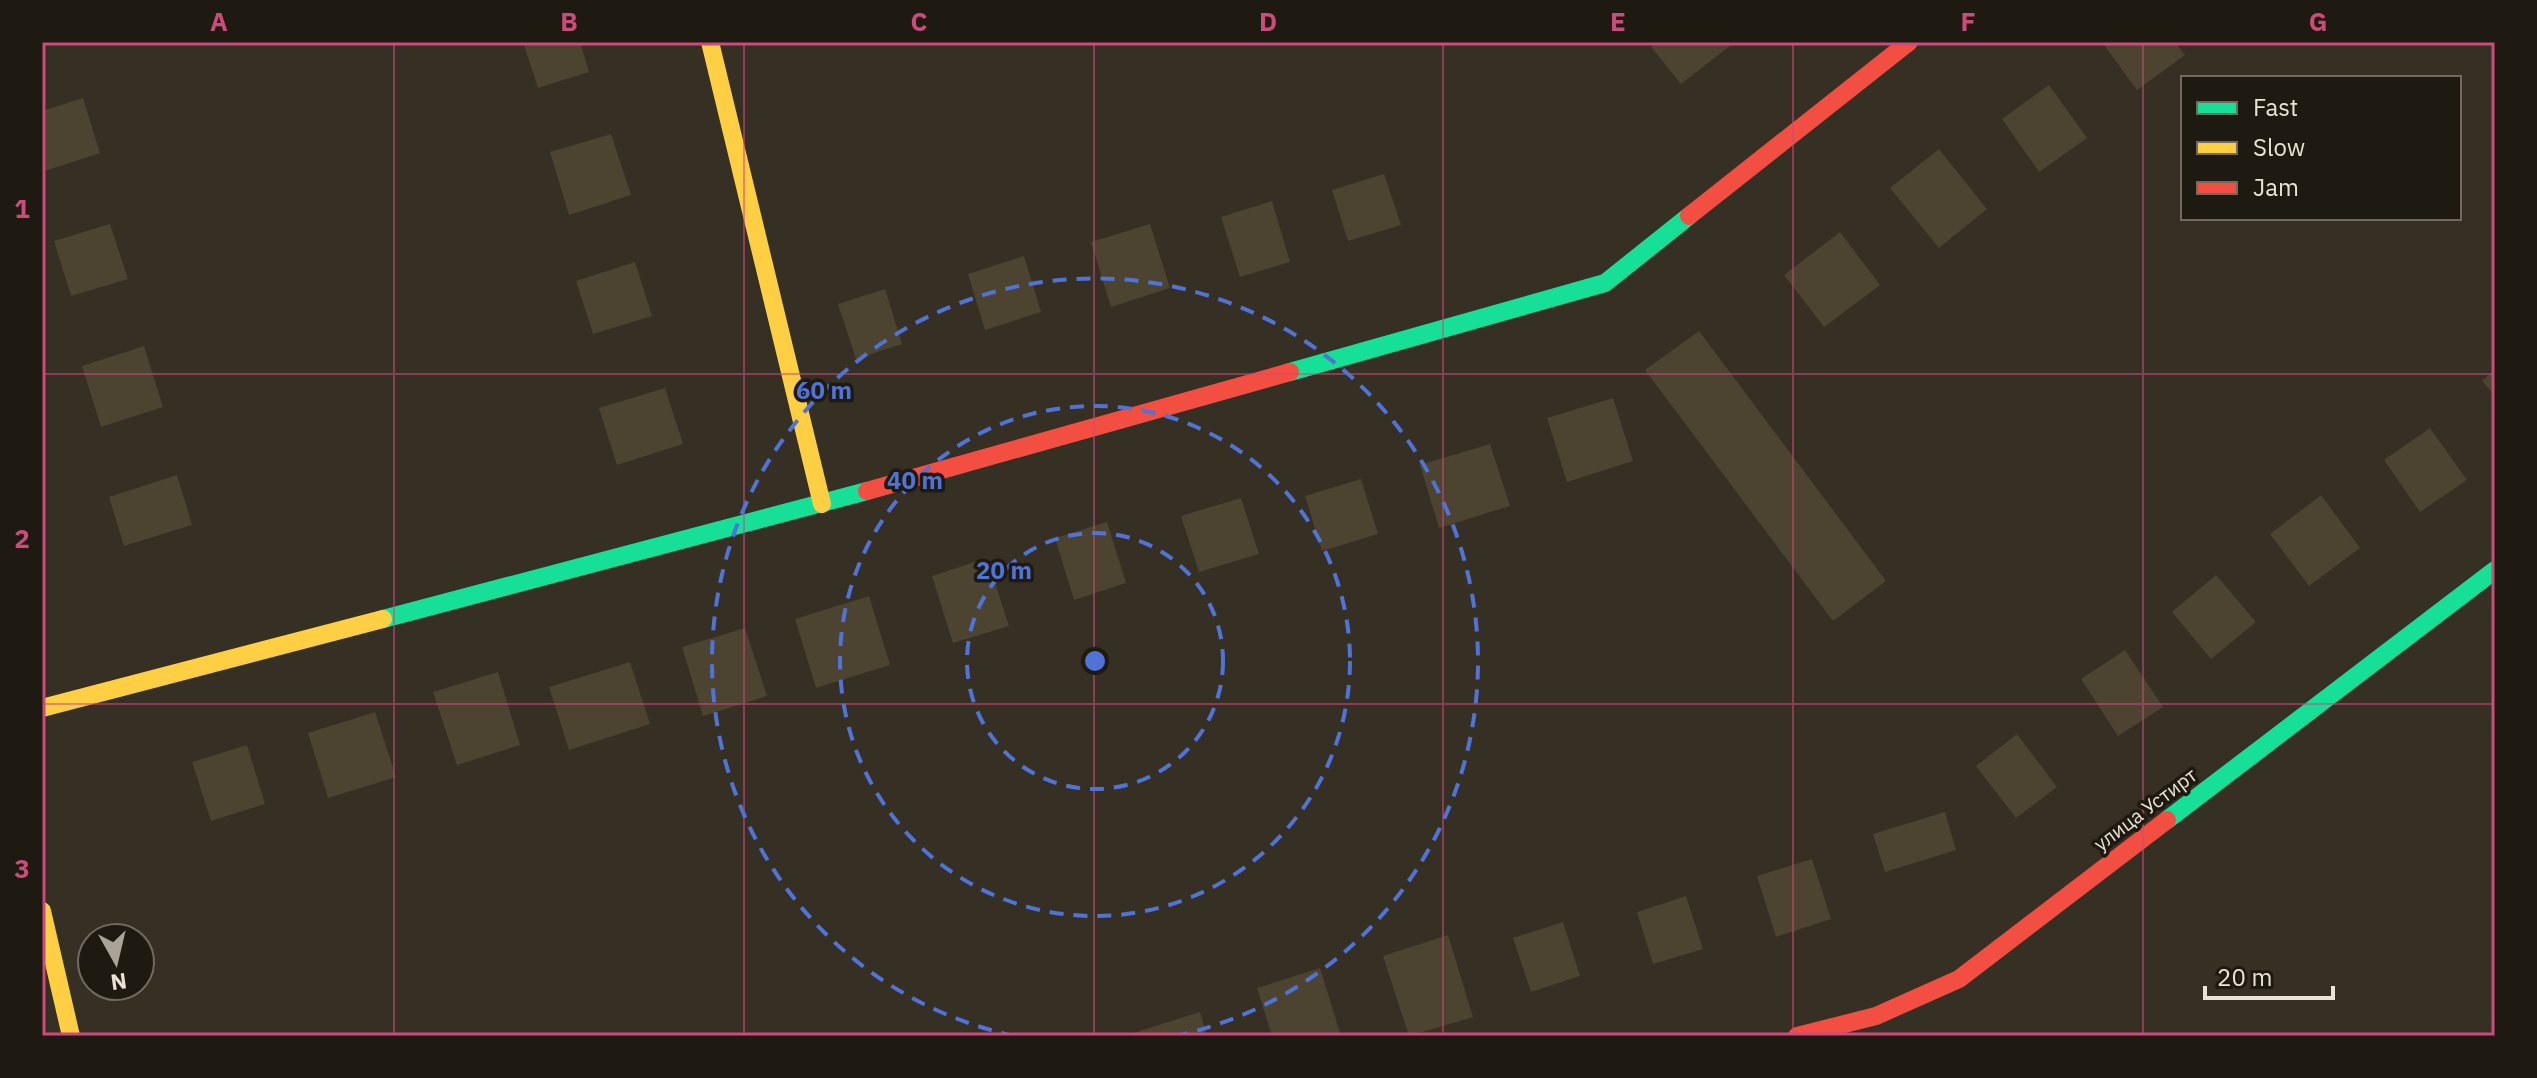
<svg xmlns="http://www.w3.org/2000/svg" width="2537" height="1078" font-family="'IBM Plex Sans',sans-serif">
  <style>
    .building { fill: #4c4430 }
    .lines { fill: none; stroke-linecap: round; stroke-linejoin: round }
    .fast { stroke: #16e098; stroke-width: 18 }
    .slow { stroke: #ffcf43; stroke-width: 18 }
    .jam { stroke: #f24e42; stroke-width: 18 }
    .grid { fill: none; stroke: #cc4b7a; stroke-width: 2; stroke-opacity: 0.55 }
    .ring { fill: none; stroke: #5073d8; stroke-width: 4; stroke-dasharray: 14 10 }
    .labels { text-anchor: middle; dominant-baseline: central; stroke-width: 7; stroke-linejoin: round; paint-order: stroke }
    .street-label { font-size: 20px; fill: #e9e3d6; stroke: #1f1a11 }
    .centre { fill: #5073d8; stroke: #1f1a11; stroke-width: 4 }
    .ring-label { font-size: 24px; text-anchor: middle; font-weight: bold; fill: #5073d8; stroke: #1f1a11; stroke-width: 7; stroke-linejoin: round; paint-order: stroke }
    .neatline { fill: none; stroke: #cc4b7a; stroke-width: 3 }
    .grid-label { font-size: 26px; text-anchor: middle; font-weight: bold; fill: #cc4b7a }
  </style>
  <rect width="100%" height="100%" fill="#352f24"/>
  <path class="building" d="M523,42h57l9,30 -51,16z
    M1658,42h77l-54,42 -30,-37z
    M2102,42h73l10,13 -48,35z
    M2049,85l38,53 -48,34 -37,-53z
    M83,98l17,55 -58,19v-61z
    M611,134l20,61 -62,20 -19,-63z
    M1939,149l48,60 -48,39 -49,-60z
    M1384,174l17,51 -53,16 -16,-51z
    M1272,201l18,61 -50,15 -19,-60z
    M110,224l18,55 -57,17 -17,-55z
    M1150,224l20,64 -59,19 -20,-65z
    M1840,232l40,53 -56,42 -40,-52z
    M1024,256l17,56 -56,18 -17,-56z
    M635,262l17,54 -59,18 -17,-53z
    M885,289l17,55 -46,15 -18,-55z
    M1699,331l187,250 -53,40 -188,-251z
    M144,346l19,61 -62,20 -19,-61z
    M2495,369v27l-13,-15z
    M665,388l18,56 -66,21 -18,-57z
    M1613,398l20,63 -66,21 -20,-64z
    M2430,428l37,52 -47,32 -36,-52z
    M1490,444l20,62 -71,22 -19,-63z
    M177,475l15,50 -68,21 -15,-49z
    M1361,479l17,55 -56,17 -17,-55z
    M2321,495l39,53 -51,38 -39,-52z
    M1241,498l18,56 -60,18 -18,-56z
    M1107,522l19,61 -52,17 -19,-62z
    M987,558l22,68 -56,17 -21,-67z
    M2216,575l40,47 -45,37 -39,-47z
    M869,596l21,69 -74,23 -21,-69z
    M745,628l22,68 -64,20 -21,-69z
    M2125,650l38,57 -45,29 -37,-57z
    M630,662l20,62 -81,26 -20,-63z
    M498,672l22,73 -63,20 -24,-73z
    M375,712l21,65 -68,21 -20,-65z
    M2017,734l40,53 -41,31 -40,-52z
    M247,745l18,59 -54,17 -19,-59z
    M1945,812l11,38 -71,22 -12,-38z
    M1812,859l19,60 -55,18 -19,-61z
    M1686,896l17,53 -50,15 -16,-52z
    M1563,922l17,54 -49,16 -18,-54z
    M1448,935l25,82 -64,19 -26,-80z
    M1320,968l21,68h-69l-15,-48z
    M1200,1012l7,24h-80v-1z"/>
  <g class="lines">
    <path class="fast" d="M1290,372l315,-89 84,-67
      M383,619l484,-128
      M2167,820l328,-250"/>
    <path class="slow" d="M710,42l112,462
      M42,708l341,-89
      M42,911l29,125"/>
    <path class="jam" d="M1689,216l220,-174
      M867,491l423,-119
      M1797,1036l79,-20 83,-37 208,-159"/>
  </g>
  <path class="grid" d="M394,42v994M744,42v994M1094,42v994M1443,42v994M1793,42v994M2143,42v994M42,374h2453M42,704h2453"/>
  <g class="ring">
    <circle cx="1095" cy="661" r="128"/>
    <circle cx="1095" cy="661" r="255"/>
    <path d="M1015 1036A383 383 0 1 1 1175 1036"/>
  </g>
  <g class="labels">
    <g class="street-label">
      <text transform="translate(2145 809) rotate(-37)">улица Устирт</text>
    </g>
  </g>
  <circle cx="1095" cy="661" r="12" class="centre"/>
  <g class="ring-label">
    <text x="824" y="399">60 m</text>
    <text x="915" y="489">40 m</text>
    <text x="1004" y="579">20 m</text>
  </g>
  <rect width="2537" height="1078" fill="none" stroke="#1f1a11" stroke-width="88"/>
  <rect x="2181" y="76" width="280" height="144" fill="#1f1a11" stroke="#706a60" stroke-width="2"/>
  <rect x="2197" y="102" width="40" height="12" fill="#16e098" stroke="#706a60" stroke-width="2"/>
  <text x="2253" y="116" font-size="24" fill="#e9e3d6">Fast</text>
  <rect x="2197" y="142" width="40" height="12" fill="#ffcf43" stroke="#706a60" stroke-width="2"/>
  <text x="2253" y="156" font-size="24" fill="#e9e3d6">Slow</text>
  <rect x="2197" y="182" width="40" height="12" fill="#f24e42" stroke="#706a60" stroke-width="2"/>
  <text x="2253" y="196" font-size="24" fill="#e9e3d6">Jam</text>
  <g transform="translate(116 962) rotate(172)"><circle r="38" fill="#1f1a11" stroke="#706a60" stroke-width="2"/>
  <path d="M0-6L14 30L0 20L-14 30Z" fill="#aaa498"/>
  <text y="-12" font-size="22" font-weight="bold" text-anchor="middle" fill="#e9e3d6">N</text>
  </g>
  <path d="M2205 986v12h128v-12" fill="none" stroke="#e9e3d6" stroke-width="4"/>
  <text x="2217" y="986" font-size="24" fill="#e9e3d6" stroke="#1f1a11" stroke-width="6" paint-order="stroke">20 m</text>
  <rect x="44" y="44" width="2449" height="990" class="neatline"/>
  <g class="grid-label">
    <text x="219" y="31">A</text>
    <text x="569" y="31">B</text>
    <text x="919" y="31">C</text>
    <text x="1268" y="31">D</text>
    <text x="1618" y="31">E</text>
    <text x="1968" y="31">F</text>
    <text x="2318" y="31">G</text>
    <text x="22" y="218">1</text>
    <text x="22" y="548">2</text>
    <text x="22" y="878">3</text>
  </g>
</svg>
